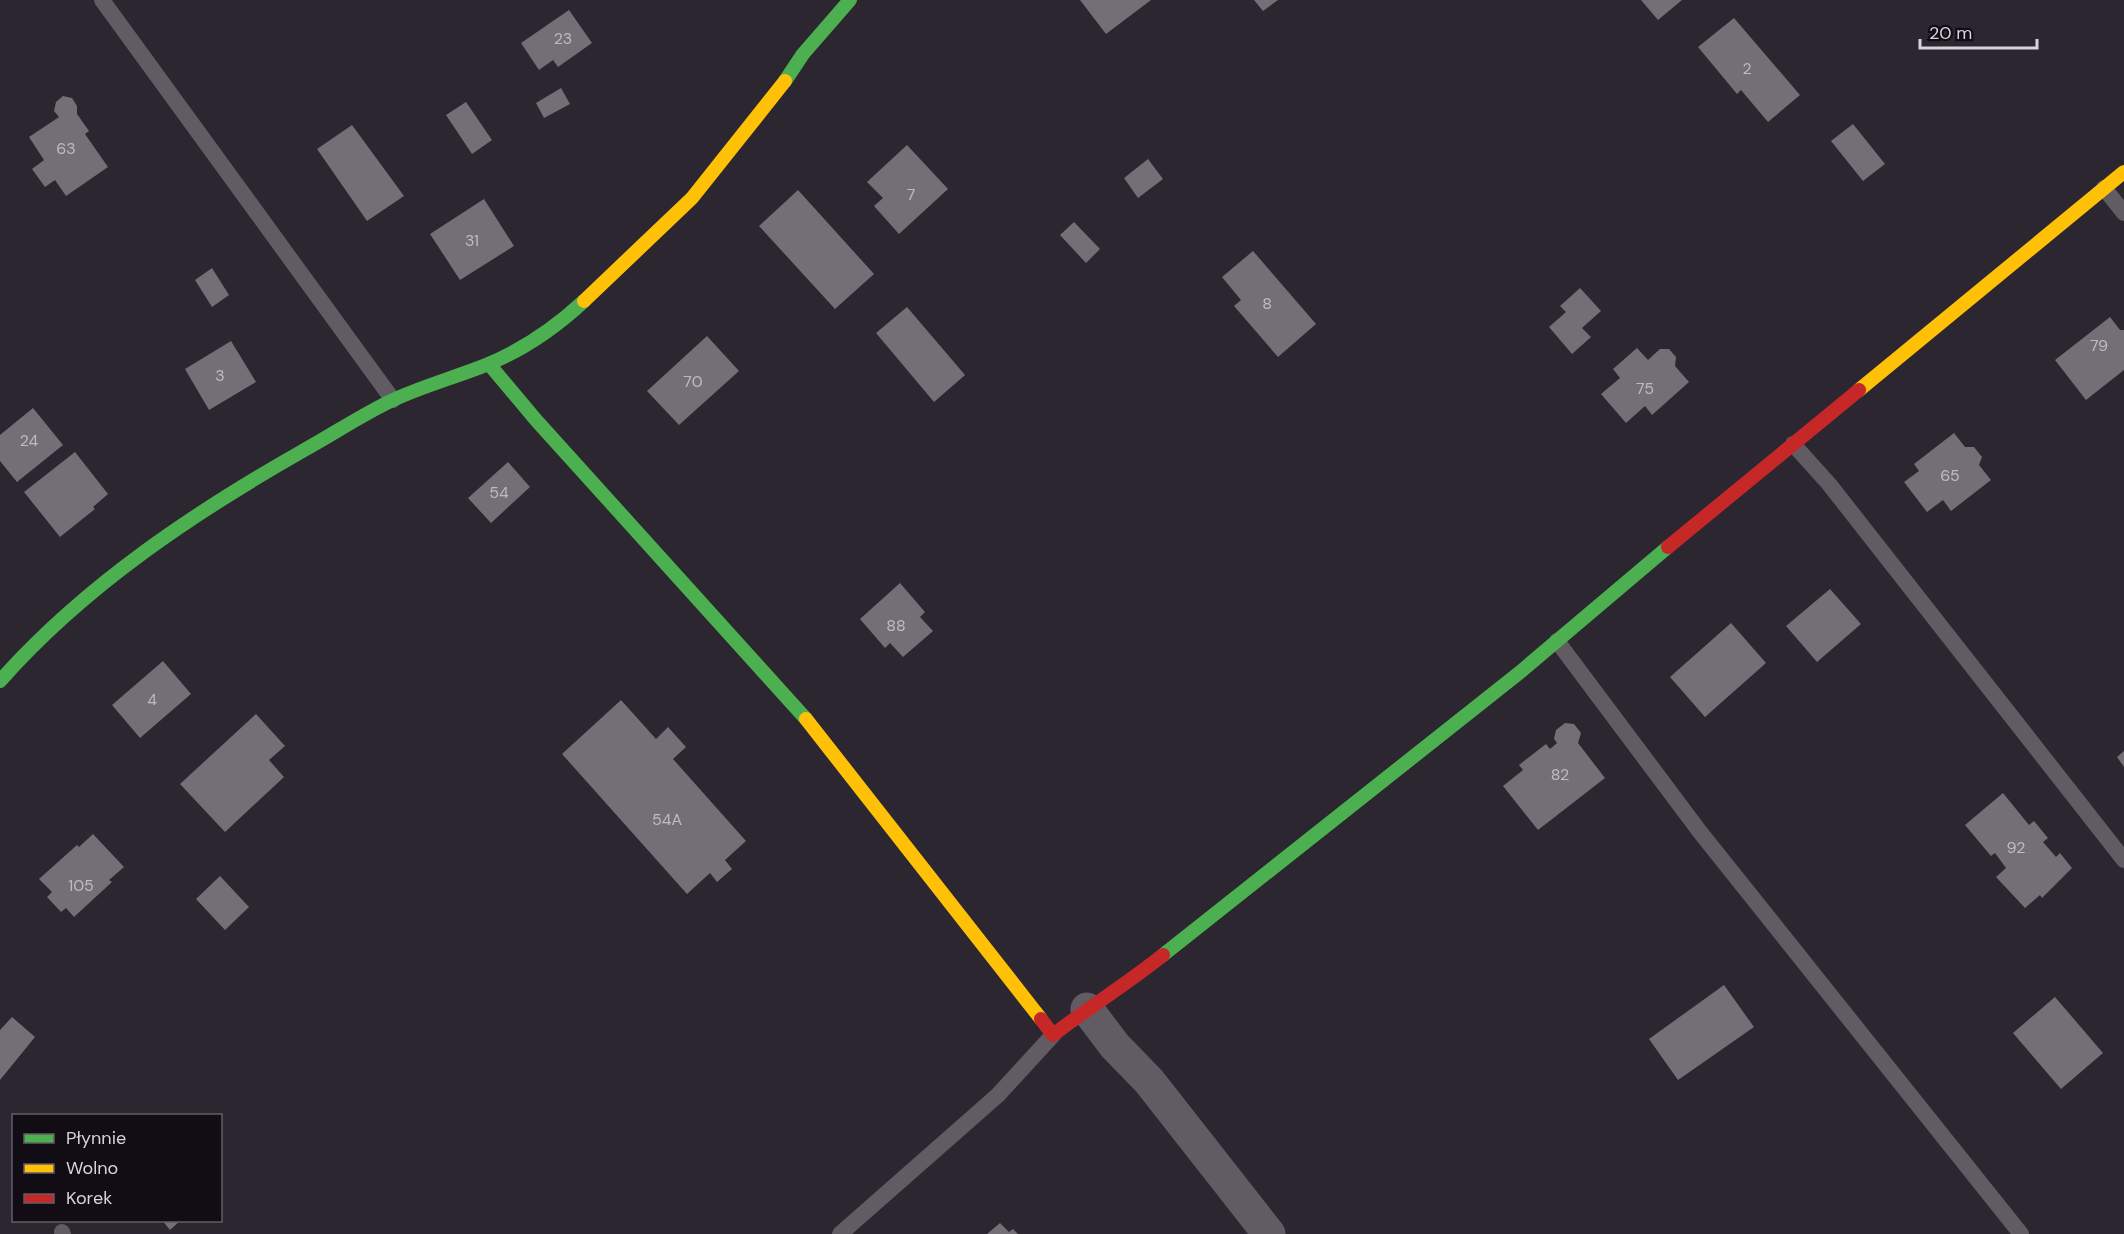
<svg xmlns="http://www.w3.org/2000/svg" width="2124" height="1234" font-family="'DM Sans',sans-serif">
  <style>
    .building { fill: #736f77 }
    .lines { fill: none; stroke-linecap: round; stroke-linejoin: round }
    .lane { stroke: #615c64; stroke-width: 16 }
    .street { stroke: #615c64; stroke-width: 33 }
    .fast { stroke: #4caf50; stroke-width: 14 }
    .slow { stroke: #ffc107; stroke-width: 14 }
    .jam { stroke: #c62828; stroke-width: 14 }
    .labels { text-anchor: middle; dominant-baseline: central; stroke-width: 6; stroke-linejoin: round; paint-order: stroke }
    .number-label { font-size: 16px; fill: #c0b9c4 }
  </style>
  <rect width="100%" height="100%" fill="#2b262f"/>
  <path class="building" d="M1080,0h71l-45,34z
    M1254,0h24l-15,11z
    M1641,0h41l-24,20z
    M569,10l23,33 -34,24 -5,-7 -14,10 -18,-27z
    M1734,18l66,77 -32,27 -27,-32 -4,4 -39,-47z
    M561,88l9,16 -26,14 -8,-15z
    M63,96l9,2 5,8v8l12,17 -4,3 23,33 -42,29 -11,-16 -10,7 -13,-18 12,-9 -15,-23 30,-20 -5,-6 2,-9z
    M466,102l26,38 -20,14 -26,-39z
    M1853,124l32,40 -22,17 -32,-40z
    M352,125l52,71 -37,25 -50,-72z
    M907,145l41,44 -49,45 -25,-28 9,-8 -16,-16z
    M1148,159l15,20 -25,19 -14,-20z
    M798,190l76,84 -39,35 -76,-83z
    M484,199l30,47 -54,34 -30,-46z
    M1074,222l26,27 -14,14 -26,-28z
    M1253,251l63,73 -38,33 -44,-51 7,-6 -19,-23z
    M212,268l17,27 -17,12 -17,-27z
    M1580,288l21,23 -19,17 9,9 -19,17 -23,-27 17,-15 -6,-6z
    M907,307l58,68 -31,27 -58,-69z
    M2110,317l10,13h4v40l-38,30 -31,-40z
    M707,336l32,35 -60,54 -32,-34z
    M231,341l25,41 -47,28 -24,-41z
    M1637,348l11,12 12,-11h9l7,8 -1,9 14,16 -37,33 -7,-9 -19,17 -25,-29 19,-16 -7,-9z
    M33,408l30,37 -46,37 -17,-21v-26z
    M1954,433l11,14h9l8,10 -3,8 12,15 -40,31 -8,-11 -16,12 -23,-30 15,-11 -5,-7z
    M75,452l33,42 -15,13 2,2 -35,28 -36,-45z
    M508,462l22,25 -39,36 -23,-25z
    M900,583l25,29 -5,5 13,14 -30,26 -13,-14 -5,5 -25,-29z
    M1830,589l31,35 -44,38 -31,-36z
    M1731,623l35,40 -61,54 -35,-40z
    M163,661l28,33 -51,44 -28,-33z
    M621,700l35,39 12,-12 18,20 -13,12 73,82 -21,19 7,9 -15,13 -7,-9 -23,21 -125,-140z
    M256,714l29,32 -16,14 15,17 -59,55 -45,-48z
    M1565,723l9,1 7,9 -3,10 27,35 -67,52 -35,-44 20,-16 -4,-5 27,-21 4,5 7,-6 -3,-4 2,-9z
    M2124,751v16l-7,-10z
    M2003,793l26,32 5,-4 14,17 -5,4 13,15 4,-4 12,15 -30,30 -2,-3 -15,13 -29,-31 10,-9 -11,-15 -4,3 -26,-31z
    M93,834l31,33 -15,13 3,2 -38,35 -8,-9 -5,4 -14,-15 5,-5 -13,-13 38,-34 2,2z
    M220,876l29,31 -24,23 -29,-31z
    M1724,985l30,42 -76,53 -29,-41z
    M2055,997l48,56 -42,36 -48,-56z
    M12,1017l23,20 -35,43v-50z
    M162,1220h19l-11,10z
    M1000,1223l9,9 4,-3 5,5h-31z"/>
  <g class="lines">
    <path class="lane" d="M102,0l291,400
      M2104,188l20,25
      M1793,444l36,40 295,376
      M1557,641l143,191 321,402
      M62,1232l1,2
      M840,1234l158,-139 55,-60"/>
    <path class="street" d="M1087,1009l28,37 34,35 120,153"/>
    <path class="fast" d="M785,81l18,-27 47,-54
      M489,364l47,56 270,299
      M0,681c85,-96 195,-169 306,-232 29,-16 57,-35 87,-49 30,-14 63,-23 93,-35 37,-15 70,-38 98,-64
      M1163,955l356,-282 149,-126"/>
    <path class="slow" d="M584,301l108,-103 93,-117
      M1859,390l265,-218
      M806,719l235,300"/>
    <path class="jam" d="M1668,547l191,-157
      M1041,1019l12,16c36,-28 74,-51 110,-80"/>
  </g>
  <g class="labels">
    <g class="number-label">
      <text x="563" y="38">23</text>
      <text x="1747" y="68">2</text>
      <text x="66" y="148">63</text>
      <text x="911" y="194">7</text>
      <text x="472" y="240">31</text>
      <text x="1267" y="303">8</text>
      <text x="2099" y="345">79</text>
      <text x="220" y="375">3</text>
      <text x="693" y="381">70</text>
      <text x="1645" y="388">75</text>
      <text x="29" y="440">24</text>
      <text x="1950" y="475">65</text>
      <text x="499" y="492">54</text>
      <text x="896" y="625">88</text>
      <text x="152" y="699">4</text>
      <text x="1560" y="774">82</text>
      <text x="667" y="819">54A</text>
      <text x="2016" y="847">92</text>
      <text x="81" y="885">105</text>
    </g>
  </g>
  <rect x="12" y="1114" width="210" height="108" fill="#120d15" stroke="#625c65" stroke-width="1.5"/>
  <rect x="24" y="1134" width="30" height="9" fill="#4caf50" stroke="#625c65" stroke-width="1.5"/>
  <text x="66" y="1144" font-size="18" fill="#d9d2de">Płynnie</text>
  <rect x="24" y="1164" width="30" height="9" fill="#ffc107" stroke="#625c65" stroke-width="1.5"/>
  <text x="66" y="1174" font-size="18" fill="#d9d2de">Wolno</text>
  <rect x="24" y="1194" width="30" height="9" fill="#c62828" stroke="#625c65" stroke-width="1.5"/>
  <text x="66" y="1204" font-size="18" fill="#d9d2de">Korek</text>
  <path d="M1920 39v9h117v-9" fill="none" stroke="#d9d2de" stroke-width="3"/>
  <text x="1929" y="39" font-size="18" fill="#d9d2de" stroke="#120d15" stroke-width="4.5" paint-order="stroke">20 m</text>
</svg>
